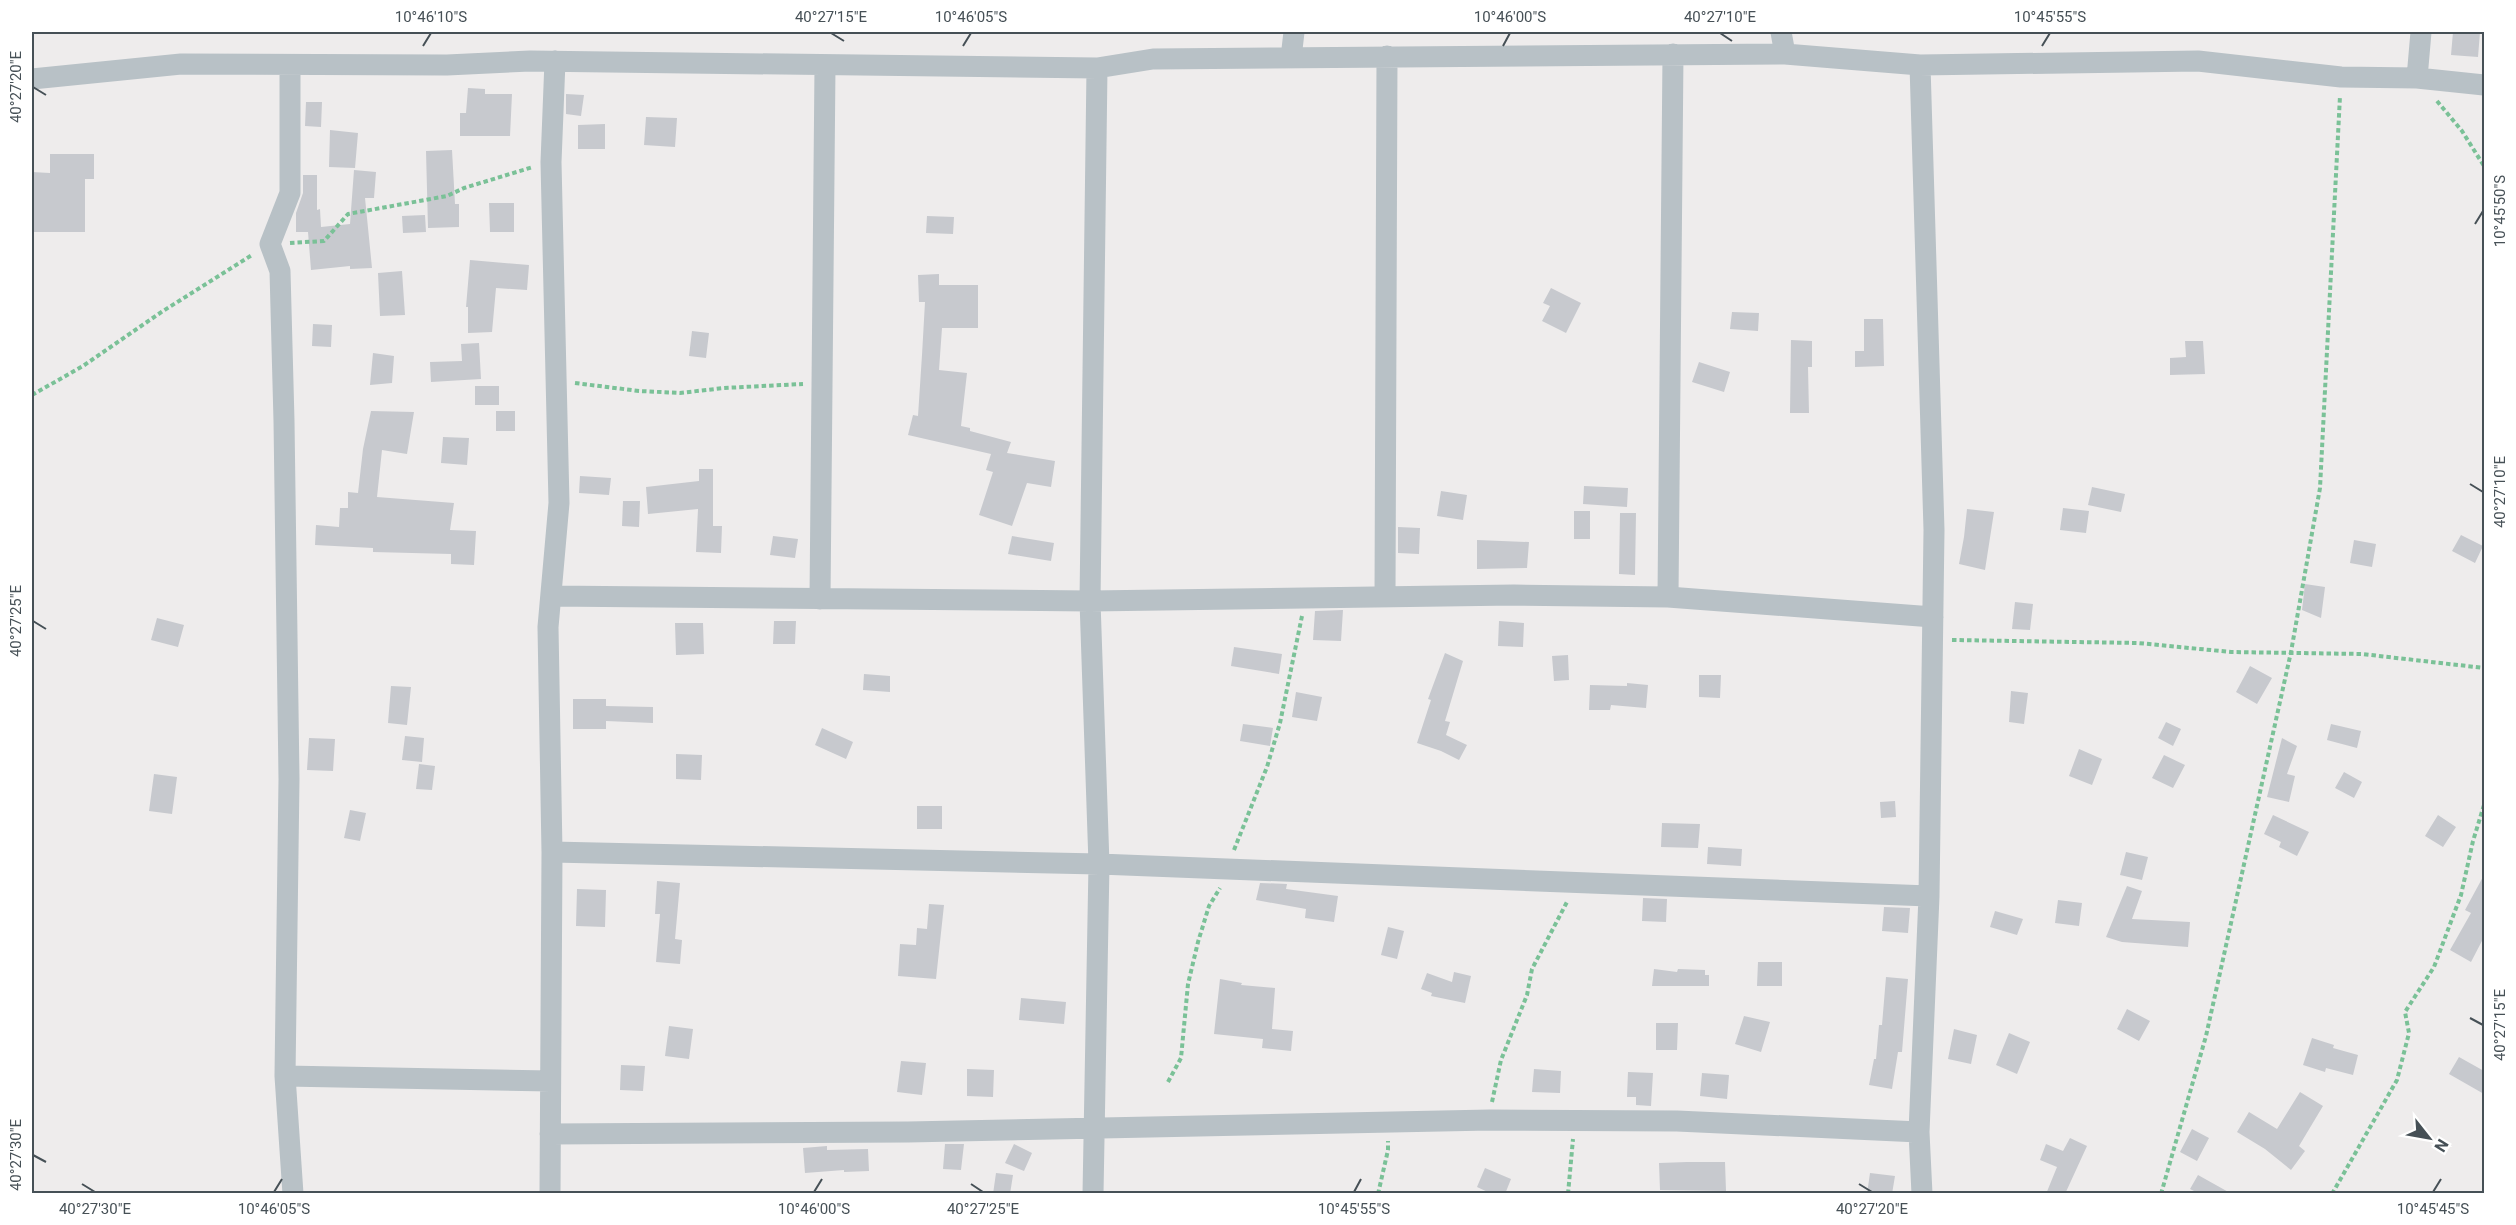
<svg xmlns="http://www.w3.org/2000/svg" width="2516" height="1225" font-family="Roboto,sans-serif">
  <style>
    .building { fill: #c7c9ce }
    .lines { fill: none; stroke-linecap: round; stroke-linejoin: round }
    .path { stroke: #7ac197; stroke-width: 4; stroke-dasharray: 4.5 3; stroke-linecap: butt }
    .street { stroke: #b8c1c6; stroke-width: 21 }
    .ticks { fill: none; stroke: #465056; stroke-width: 2 }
    .neatline { fill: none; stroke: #465056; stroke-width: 2 }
    .ticks-label { font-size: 15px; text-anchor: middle; fill: #465056 }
  </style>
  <rect width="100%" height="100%" fill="#eeecec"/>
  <path class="building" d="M2453,32h27l-2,25 -27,-2z
    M468,88l17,1v5h27l-2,42h-50v-23h6z
    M566,94l18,1 -3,21 -15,-2z
    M306,102h16l-1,25 -16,-1z
    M646,117l31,1 -2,29 -31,-2z
    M605,124v25h-27v-24z
    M330,130l28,3 -3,35 -26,-1z
    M452,150l3,54h4v23l-31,1 -2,-77z
    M50,154h44v25h-9v53h-53v-60l18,1z
    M354,170l22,2 -2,26h-9l7,70 -22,1v-3l-39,4 -3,-38h-12v-19l7,-20v-18h14v35l3,-1 1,18 29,-3z
    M489,203h25v29h-24z
    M425,215l1,17 -23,1 -1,-17z
    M927,216l27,1 -1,17 -27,-1z
    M470,260l59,5 -2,25 -31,-2 -4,44 -24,1v-26h-2z
    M402,271l3,44 -25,1 -2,-43z
    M939,274v11h39v43h-36l-3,42 28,3 -6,53 9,2v3l41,11 -4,11 48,8 -4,26 -24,-4 -15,43 -33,-11 14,-43 -7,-2 5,-16 -83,-19 5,-20 5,1 4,-61 3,-53h-6l-1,-27z
    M1551,288l30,15 -15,30 -24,-12 8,-15 -7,-3z
    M1732,312l27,1 -1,18 -28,-2z
    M1864,319h19l1,47 -29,1v-16h9z
    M313,324l19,1 -1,22 -19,-1z
    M692,331l17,2 -3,25 -17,-2z
    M1791,340l21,1v26h-4l1,46h-19z
    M2185,341h18l2,33 -35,1v-17l16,-1z
    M479,343l2,36 -50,3 -1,-20 32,-1 -1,-17z
    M373,353l21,3 -2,27 -22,2z
    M1699,362l31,10 -6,20 -32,-10z
    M475,386h24v19h-24z
    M371,411l43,1 -7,42 -25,-4 -5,47 77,6 -4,27 26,1 -2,34 -23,-1v-10l-78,-2v-4l-58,-3 1,-20 23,2 1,-19h8v-16l10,1 5,-44z
    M496,411h19v20h-19z
    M443,437l26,1 -2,27 -26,-2z
    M699,469h14v57h9l-1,27 -25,-1 2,-43 -50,5 -2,-27 53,-6z
    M580,476l31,2 -2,17 -30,-2z
    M1584,486l44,2 -1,19 -44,-3z
    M2092,487l33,7 -4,18 -33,-7z
    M1441,491l26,4 -4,25 -26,-4z
    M623,501h17l-1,26 -17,-1z
    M2063,508l26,3 -3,22 -26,-3z
    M1967,509l27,3 -9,58 -26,-6 5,-27z
    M1574,511h16v28h-16z
    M1620,513h16l-1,62 -16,-1z
    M1398,527l22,1 -1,26 -21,-1z
    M2461,535l22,11 -8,17 -23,-12z
    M773,536l25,3 -3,19 -25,-3z
    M1012,536l42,7 -3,18 -43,-7z
    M1477,540l52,2 -2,26 -50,1z
    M2354,540l22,4 -4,23 -22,-4z
    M2305,584l20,3 -4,31 -19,-8z
    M2015,602l18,2 -3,26 -18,-1z
    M1343,610l-2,31 -28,-1 2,-29z
    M157,618l27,7 -6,22 -27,-7z
    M774,621h22l-1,23h-22z
    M1499,621l25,2 -1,24 -25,-1z
    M675,623h28l1,31 -28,1z
    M1234,647l48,7 -3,20 -48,-8z
    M1445,653l18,8 -18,60 5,1 -4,13 21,10 -8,15 -18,-9 -24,-8 14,-43 -3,-1z
    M1568,655l1,25 -15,1 -2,-25z
    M2250,666l22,12 -15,26 -21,-12z
    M864,674l26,2v16l-27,-2z
    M1699,675h22l-1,23 -21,-1z
    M1627,683l21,2 -2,23 -35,-3 -1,5h-21l1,-25 37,1z
    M391,686l20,1 -4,38 -19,-2z
    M2011,691l17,2 -4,31 -15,-2z
    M1296,692l26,5 -5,24 -25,-4z
    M573,699h33v7l47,1v16l-47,-2v8h-33z
    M2166,722l15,7 -8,17 -15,-8z
    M1243,724l30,4 -3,18 -30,-5z
    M2331,724l30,7 -4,17 -30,-8z
    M822,728l31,14 -7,17 -31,-14z
    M405,736l19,2 -2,24 -20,-2z
    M309,738l26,1 -2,32 -26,-1z
    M2282,738l15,8 -10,28 8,2 -6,26 -22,-5z
    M2079,749l23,10 -10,26 -23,-9z
    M676,754l26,1 -1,25 -25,-1z
    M2164,755l21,10 -12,23 -21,-10z
    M419,764l16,2 -3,24 -16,-1z
    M2344,772l18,10 -8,16 -19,-10z
    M154,774l23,3 -5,37 -23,-3z
    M1895,801l1,16 -15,1 -1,-16z
    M917,806h25v23h-25z
    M350,810l16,3 -6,28 -16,-3z
    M2273,815l36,17 -12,24 -18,-9 2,-5 -17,-8z
    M2438,815l18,12 -13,20 -18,-11z
    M1662,823l38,1 -2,24 -37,-1z
    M1708,847l34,2 -1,17 -34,-2z
    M2126,852l22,5 -6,23 -22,-5z
    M2484,875v62l-13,25 -21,-12 21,-37 -6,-3z
    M657,881l23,2 -5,56 7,1 -2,24 -24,-2 4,-48h-5z
    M1260,883l27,1 -1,5 52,7 -4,26 -29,-4 1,-9 -50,-9z
    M2127,886l15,5 -10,28 58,3 -2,25 -66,-5 -16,-5z
    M577,889l29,1 -1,37 -29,-1z
    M1643,898l24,1 -1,23 -24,-1z
    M2058,900l24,3 -3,23 -24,-3z
    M929,904l15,1 -8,74 -38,-3 2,-32 16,1 1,-17 10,1z
    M1884,907l26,1 -2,25 -26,-2z
    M1995,911l28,8 -6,16 -27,-8z
    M1388,927l16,4 -7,28 -16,-4z
    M1758,962h24v24h-25z
    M1654,969l23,3 1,-3 27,1v5h4v11h-57z
    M1454,972l17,4 -6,27 -34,-7 1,-3 -11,-4 6,-16 25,9z
    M1886,977l22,2 -6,73h-4l-6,37 -23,-4 5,-26h2l3,-34h3z
    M1220,979l22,4 -1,2 34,3 -3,41 21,2 -2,20 -29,-3 1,-9 -49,-5z
    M1021,998l45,4 -2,22 -45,-4z
    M2127,1009l23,12 -11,20 -22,-12z
    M1744,1016l26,6 -9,30 -26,-8z
    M1656,1023h22l-1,27h-21z
    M669,1026l24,3 -4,30 -24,-3z
    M1954,1029l23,6 -6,29 -23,-5z
    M2009,1033l21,9 -13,32 -21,-9z
    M2312,1038l22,7 -1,3 25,7 -5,20 -27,-7 -1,4 -22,-7z
    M2459,1057l25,14v23l-35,-20z
    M901,1061l25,2 -4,32 -25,-3z
    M621,1065l24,1 -2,25 -23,-1z
    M967,1069l27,1 -1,27 -26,-1z
    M1534,1069l27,2 -1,22 -28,-1z
    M1628,1072l25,1 -2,33 -15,-1v-8h-9z
    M1702,1073l27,2 -2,24 -27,-3z
    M2300,1092l23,14 -24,40 6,5 -14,19 -26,-21 -28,-17 12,-20 28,17z
    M2192,1129l17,9 -12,23 -17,-9z
    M2070,1138l17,8 -22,48h-19l11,-27 -17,-7 6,-16 17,7z
    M945,1144h19l-3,26 -18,-1z
    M1014,1144l18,9 -8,18 -19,-8z
    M827,1146v4l41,-1 1,22 -25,1v-2l-39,3 -2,-25z
    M1687,1162h38l1,29 -66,-1 -1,-27z
    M1485,1168l26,11 -6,15h-13l-15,-7z
    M996,1173l17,2 -3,19h-17z
    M1870,1173l25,3 -3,18h-25z
    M2198,1175l34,19h-32l-10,-5z"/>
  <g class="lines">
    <path class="path" d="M2437,101l25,30 22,35
      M290,243l34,-2 24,-27 99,-18 17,-8 69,-21
      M575,383l64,8 41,2 44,-5 79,-4
      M32,395l51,-29 80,-55 89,-56
      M1952,640l186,3 93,9 131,2 122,14
      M1234,850l33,-83 13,-44 22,-107
      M1168,1082l13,-24 7,-74 10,-42 11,-36 11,-18
      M1492,1102l9,-42 26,-65 5,-26 36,-69
      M1378,1194l10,-44v-9
      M1568,1194l5,-55
      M2161,1194l45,-158 85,-384 29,-164 20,-392
      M2332,1194l65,-114 12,-47 -4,-21 29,-45 27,-72 12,-54 11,-36"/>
    <path class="street" d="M1781,32l4,22
      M1291,58l3,-26
      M1920,65l14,465 -5,366 -10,236 3,62
      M290,66v127l-20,51 10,27 4,150 5,358 -4,297 8,118
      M2417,78l4,-46
      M32,79l149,-15 266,1 83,-4 567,7 56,-9 632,-5 135,11 278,-4 143,16 76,1 67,7
      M551,596l539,5 424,-6 154,2 265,20
      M1385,597l2,-541
      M1668,597l5,-543
      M820,599l5,-533
      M552,852l547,12 830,32
      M285,1076l265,5
      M550,1134l358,-2 582,-12 187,1 242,11
      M550,1194l2,-342 -4,-225 11,-124 -8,-341 4,-101
      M1093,1194l6,-330 -9,-263 7,-533"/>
  </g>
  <path class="ticks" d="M831,33l13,8M1720,33l12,8M423,46l8,-13M963,46l8,-13M1503,46l7,-13M2042,46l8,-13M33,87l13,8M2475,224l8,-13M2470,484l13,8M33,621l13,8M2470,1018l13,7M33,1155l13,7M82,1184l13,8M971,1184l12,8M1859,1184l13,8M274,1192l8,-13M814,1192l8,-13M1354,1192l7,-13M2433,1192l8,-13"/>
  <rect width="2516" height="1225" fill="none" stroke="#ffffff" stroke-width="66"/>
  <g transform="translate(2429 1138) rotate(121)" stroke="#ffffff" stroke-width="4.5" paint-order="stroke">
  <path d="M0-4.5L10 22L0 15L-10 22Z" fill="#465056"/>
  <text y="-9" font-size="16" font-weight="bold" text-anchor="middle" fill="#465056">N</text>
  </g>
  <rect x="33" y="33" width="2450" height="1159" class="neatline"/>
  <g class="ticks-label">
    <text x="431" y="22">10°46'10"S</text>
    <text x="831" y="22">40°27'15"E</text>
    <text x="971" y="22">10°46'05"S</text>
    <text x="1510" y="22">10°46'00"S</text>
    <text x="1720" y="22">40°27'10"E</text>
    <text x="2050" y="22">10°45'55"S</text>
    <text transform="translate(16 87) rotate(-90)" y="5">40°27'20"E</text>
    <text transform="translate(2500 211) rotate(-90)" y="5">10°45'50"S</text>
    <text transform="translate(2500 492) rotate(-90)" y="5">40°27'10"E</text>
    <text transform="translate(16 621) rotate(-90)" y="5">40°27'25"E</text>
    <text transform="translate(2500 1025) rotate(-90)" y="5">40°27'15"E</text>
    <text transform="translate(16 1155) rotate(-90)" y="5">40°27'30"E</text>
    <text x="95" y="1214">40°27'30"E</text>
    <text x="274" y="1214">10°46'05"S</text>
    <text x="814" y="1214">10°46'00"S</text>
    <text x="983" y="1214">40°27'25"E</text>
    <text x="1354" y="1214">10°45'55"S</text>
    <text x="1872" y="1214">40°27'20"E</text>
    <text x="2433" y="1214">10°45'45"S</text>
  </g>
</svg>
